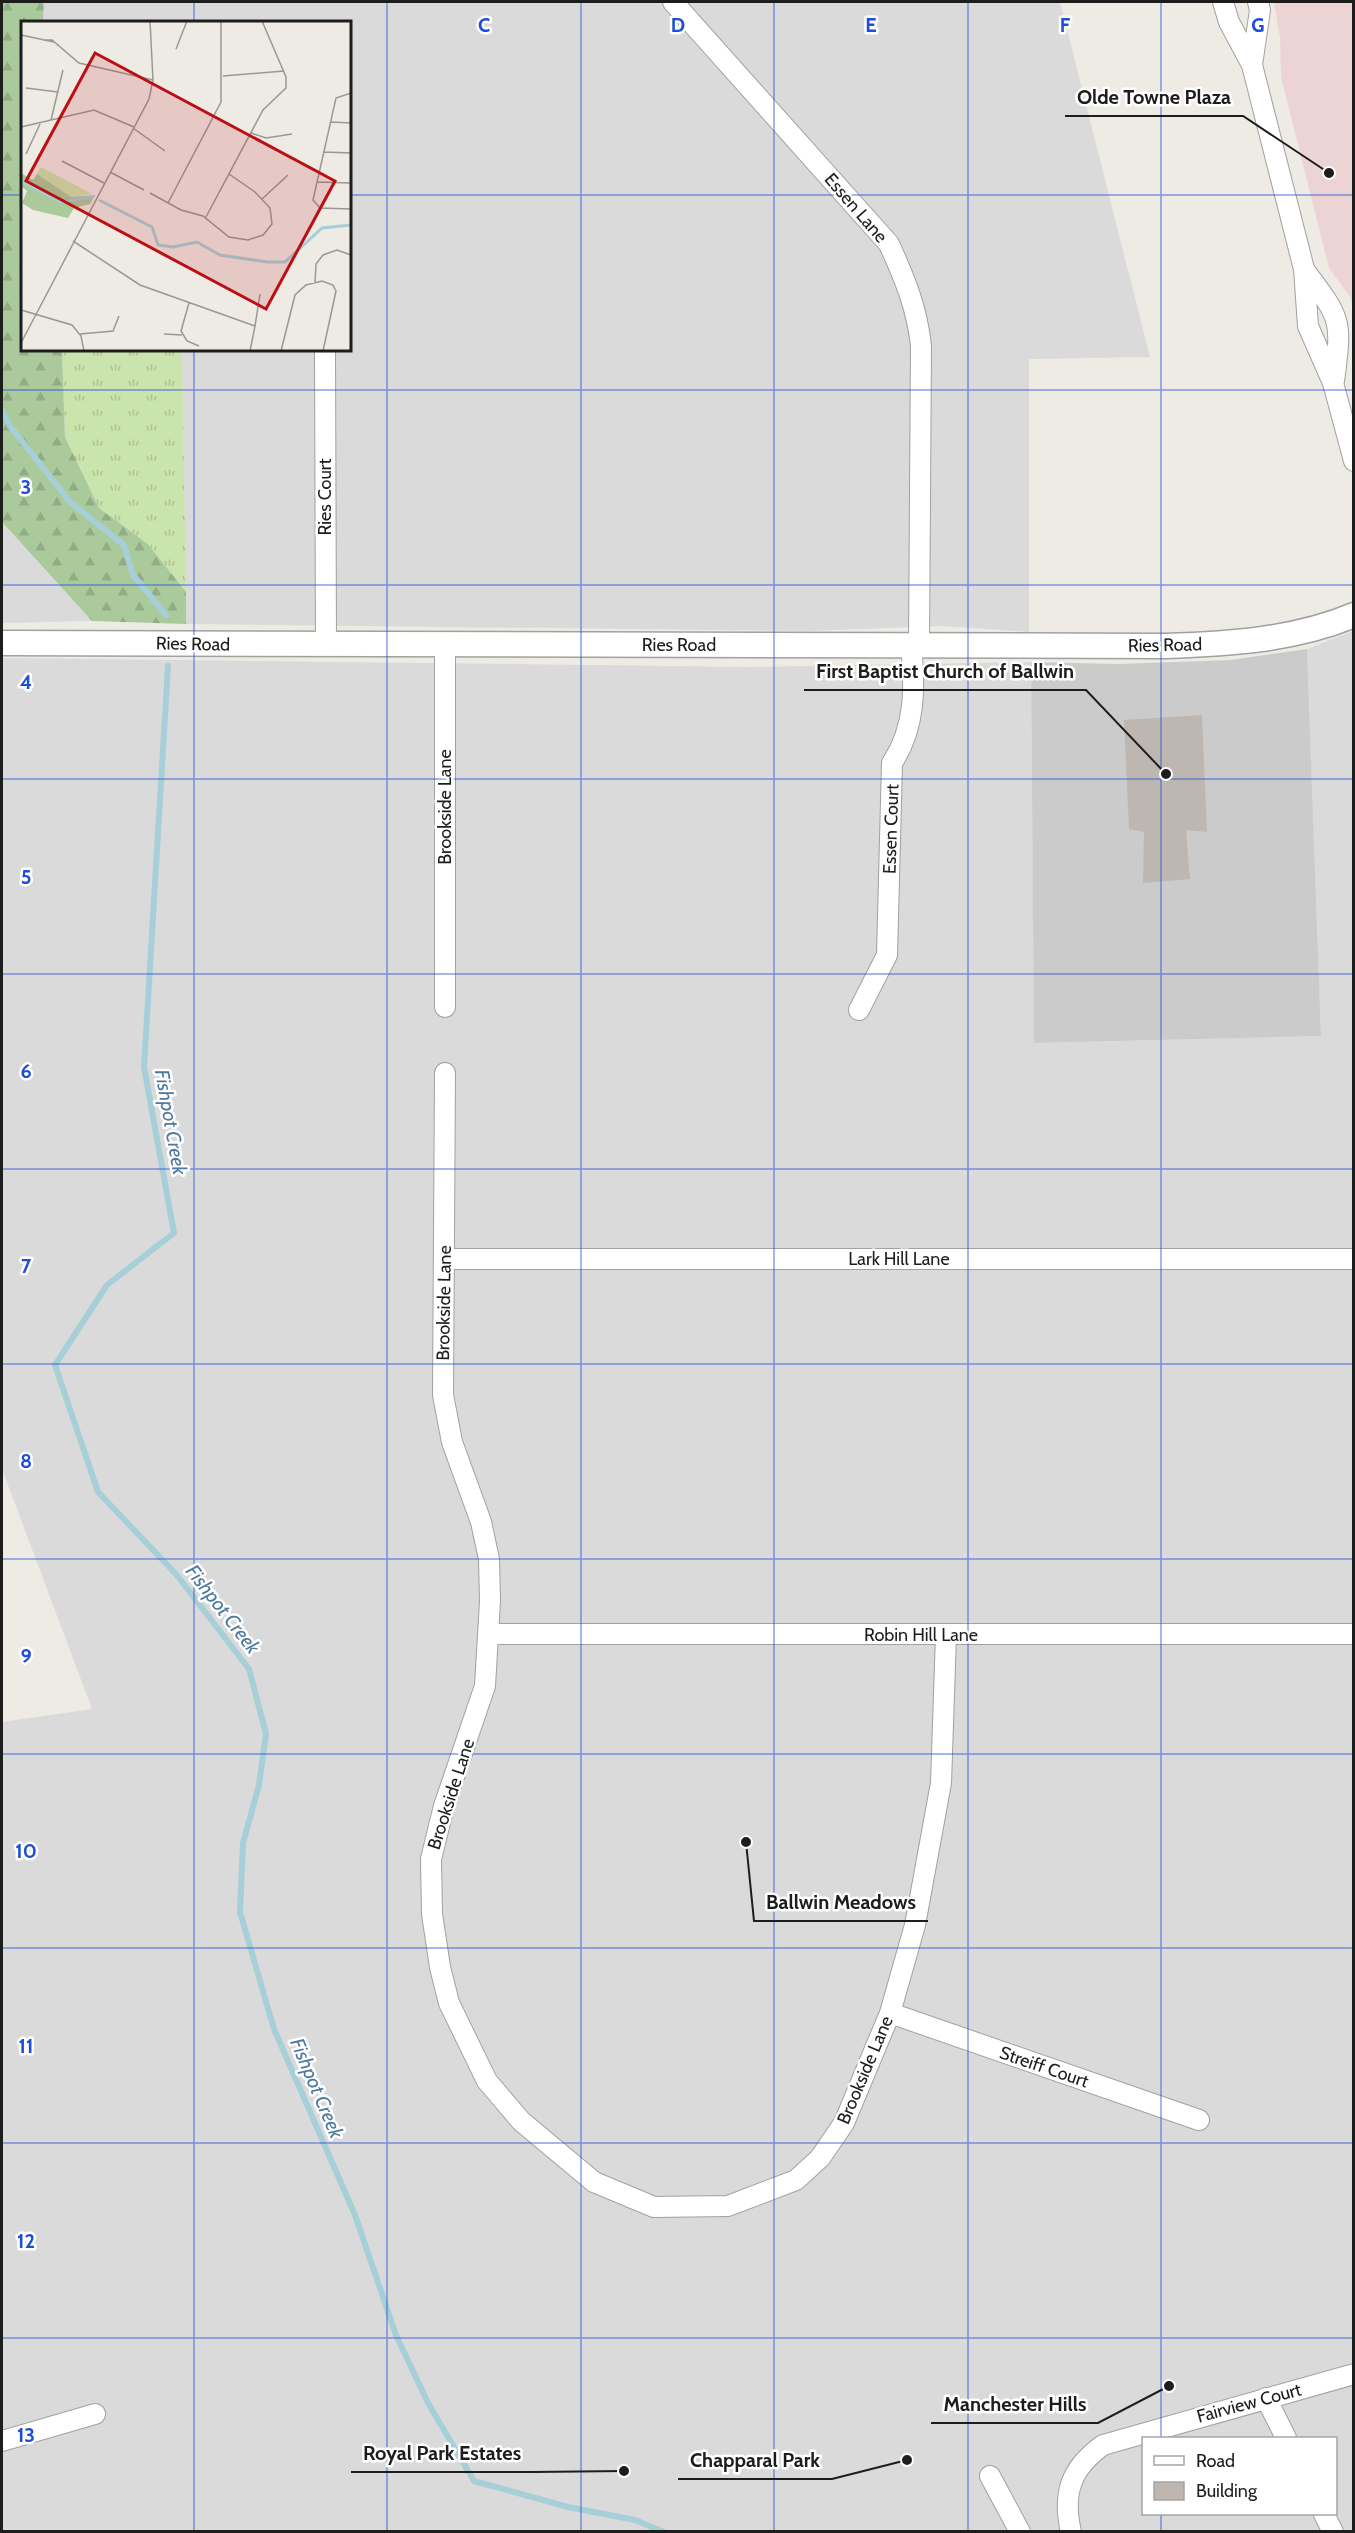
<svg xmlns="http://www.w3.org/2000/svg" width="1355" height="2533" font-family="Cabin,sans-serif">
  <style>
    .residential { fill: #dbdada; fill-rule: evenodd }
    .commercial { fill: #edd4d4 }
    .religious { fill: #cbcbcb }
    .grass { fill: url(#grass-tufts) }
    .forest { fill: url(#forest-firs) }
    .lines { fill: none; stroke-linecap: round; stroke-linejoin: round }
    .stream { stroke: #a7cfd8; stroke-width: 6 }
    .building { fill: #beb6b1 }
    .minor-casing { stroke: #a1a1a1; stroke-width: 22 }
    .tertiary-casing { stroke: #a1a1a1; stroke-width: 27 }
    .minor { stroke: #fff; stroke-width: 20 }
    .tertiary { stroke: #fff; stroke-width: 24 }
    .grid { fill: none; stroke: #1d4ed8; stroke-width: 1.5; stroke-opacity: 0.55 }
    .labels { text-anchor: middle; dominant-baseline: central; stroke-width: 5; stroke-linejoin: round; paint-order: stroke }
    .street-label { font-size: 18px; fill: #1d1d1d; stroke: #fff }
    .water-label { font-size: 20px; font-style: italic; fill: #4e799f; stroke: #fff }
    .inset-river { fill: none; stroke: #a7cfd8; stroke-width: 3 }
    .inset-road { fill: none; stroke: #9a9894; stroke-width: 1.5 }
    .view { fill: #bc0f13; fill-opacity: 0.15; stroke: #bc0f13; stroke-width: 3 }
    .inset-edge { fill: none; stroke: #1d1d1d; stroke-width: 3 }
    .grid-label { font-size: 20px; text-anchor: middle; font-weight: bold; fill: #1d4ed8; stroke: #fff; stroke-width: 5; stroke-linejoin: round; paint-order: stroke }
    .leader { fill: none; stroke: #1d1d1d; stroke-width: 2 }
    .callout-dot { fill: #1d1d1d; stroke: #fff; stroke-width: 2 }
    .callout-label { font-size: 20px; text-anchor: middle; font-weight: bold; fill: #1d1d1d; stroke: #fff; stroke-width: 5; stroke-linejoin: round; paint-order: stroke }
  </style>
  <defs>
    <pattern id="grass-tufts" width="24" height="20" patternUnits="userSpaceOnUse" patternTransform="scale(1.5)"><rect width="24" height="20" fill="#cae4ad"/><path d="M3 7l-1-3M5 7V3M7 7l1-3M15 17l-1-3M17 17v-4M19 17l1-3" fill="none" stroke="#adc394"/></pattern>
    <pattern id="forest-firs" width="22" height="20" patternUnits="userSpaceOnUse" patternTransform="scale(1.5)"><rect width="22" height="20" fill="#aaca9c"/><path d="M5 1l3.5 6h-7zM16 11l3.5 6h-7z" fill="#92ad86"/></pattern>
  </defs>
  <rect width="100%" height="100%" fill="#eeeae4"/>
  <path class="residential" d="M44,2h1016l90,355 -121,2v273l-86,-6 -135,5 -622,-7 -4,-274h168v-328h-307z
    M2,522l90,99 -90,2z
    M1353,631v1900h-1351v-809l90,-13 -90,-240v-811l748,9 281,-5 3,381 287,-7 -14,-387zM1144,2438h192v76h-192z"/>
  <path class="commercial" d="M1274,2h79v307l-2,-11 -22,-30 -48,-191 -1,-40z"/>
  <path class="religious" d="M1307,649l14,387 -287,7 -3,-381 87,2 113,-4z"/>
  <path class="grass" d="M62,350h120l4,242 -38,-48 -49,-36 -34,-71z"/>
  <path class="forest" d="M2,2h42l-1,20h-21v328h40l3,87 34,71 49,36 38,48v32l-94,-3 -90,-99z"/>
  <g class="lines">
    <path class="stream" d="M2,410l8,16 60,76 54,43 9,30 33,40
      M168,666l-24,401 30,166 -67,52 -52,80 43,127 78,82 73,95 17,65 -7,51 -16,58 -3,69 34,117 81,186 41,120 32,68 46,78 94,26 67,13 29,12"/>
  </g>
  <path class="building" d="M1202,715l5,117 -21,-2 4,49 -47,4 1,-51 -15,-3 -5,-109z"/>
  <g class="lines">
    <g class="minor-casing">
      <path id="minor" d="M673,2l216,242c16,35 28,64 32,102l-2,299
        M1223,2l6,20 23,43 52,204 4,57 25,57 21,78
        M1252,65l8,-55 -2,-8
        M1305,271c37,49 37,49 29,110
        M325,350l1,295
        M445,1007v-363
        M859,1010l28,-55 5,-192c24,-36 23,-77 19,-118
        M445,1073l-2,322 9,47 29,80 8,37 1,42 -5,85 -41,120 -13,53 1,55 8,53 9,36 38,78 34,40 73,61 60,25 74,-1 68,-26 24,-22 24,-35 46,-110 25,-88 26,-142 5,-148
        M444,1259h910
        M489,1634h865
        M890,2013l309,107
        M1266,2398l20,40
        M2,2441l93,-27
        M990,2476l30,56
        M1324,2514l9,18
        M1071,2532c-9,-39 0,-64 32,-87l251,-71"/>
    </g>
    <g class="tertiary-casing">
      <path id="tertiary" d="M2,643l1163,3c63,-2 130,-6 189,-31"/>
    </g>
    <use href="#minor" class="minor"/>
    <use href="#tertiary" class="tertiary"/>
  </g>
  <path class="grid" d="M194,2v20M387,2v2530M581,2v2530M774,2v2530M968,2v2530M1161,2v2436M2,195h20M350,195h1004M194,350v2182M2,390h1352M2,585h1352M2,779h1352M2,974h1352M2,1169h1352M2,1364h1352M2,1559h1352M2,1754h1352M2,1948h1352M2,2143h1352M2,2338h1352M1161,2514v18"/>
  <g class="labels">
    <g class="street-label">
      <text transform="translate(856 208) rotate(49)">Essen Lane</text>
      <text transform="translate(325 497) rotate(-90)">Ries Court</text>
      <text transform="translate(193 644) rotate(1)">Ries Road</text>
      <text x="679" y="645">Ries Road</text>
      <text transform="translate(1165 645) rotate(-1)">Ries Road</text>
      <text transform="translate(445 807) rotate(-90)">Brookside Lane</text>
      <text transform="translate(891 829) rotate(-88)">Essen Court</text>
      <text x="899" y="1259">Lark Hill Lane</text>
      <text transform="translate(444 1303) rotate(-89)">Brookside Lane</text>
      <text x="921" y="1635">Robin Hill Lane</text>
      <text transform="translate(451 1794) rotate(-72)">Brookside Lane</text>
      <text transform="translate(1044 2067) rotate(19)">Streiff Court</text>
      <text transform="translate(865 2070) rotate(-67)">Brookside Lane</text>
      <text transform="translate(1249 2403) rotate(-15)">Fairview Court</text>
    </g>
    <g class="water-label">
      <text transform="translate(171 1122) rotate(80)">Fishpot Creek</text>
      <text transform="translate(223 1609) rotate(52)">Fishpot Creek</text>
      <text transform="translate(317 2088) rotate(67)">Fishpot Creek</text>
    </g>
  </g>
  <g transform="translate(21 21)">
    <rect width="330" height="330" fill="#eeeae4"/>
    <path d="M20,146l51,27 -21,3 -17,-8 -17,-15z" fill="#cae4ad"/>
    <path d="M0,152l12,7 4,-6 34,23 24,-2 -5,9 -16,4 -6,10 -35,-8 -11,-7 5,-12 -6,-5z" fill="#aaca9c"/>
    <path class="inset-river" d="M0,160l40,21 32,-5M78,179l53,27 6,18 15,2 24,-5 23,13 47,7h18l37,-34 29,-3"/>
    <path class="inset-road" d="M0,14l33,7M22,19h9l27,23 74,17M155,28l11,-28M202,55l61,-5M5,67l32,4M330,72l-15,5 -23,102 7,8 31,1M30,99l12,-50M310,101l20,1M0,106l73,-17 40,17M112,107l32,23M230,112l15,5 26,-4M303,131l27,1M5,133l14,-30M41,140l42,22M89,151l34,18M296,161l34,1M129,172l31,17 22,6 26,21 19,3 15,-5 9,-11 -2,-16 -15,-16 -26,-18M241,178l26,-24M147,182l53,-101v-81M185,196l57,-107 23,-22v-11l-24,-56M52,220l67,44 115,41 -5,25M294,262l1,-19 7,-9 14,-5 14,5M168,282l-8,28 6,10 12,5M0,289l51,15 9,11 3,15M234,305l5,-32M59,313l33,-3 6,-15M143,313l18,1M0,322l128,-244 4,-19 -3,-59M260,330l14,-56 11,-10 16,-4 11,4 3,6 -13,60"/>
    <path class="view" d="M74,32l240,128 -69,128 -240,-128z"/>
    <rect width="330" height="330" class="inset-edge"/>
  </g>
  <g class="grid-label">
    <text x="484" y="32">C</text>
    <text x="678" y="32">D</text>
    <text x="871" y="32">E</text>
    <text x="1065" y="32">F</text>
    <text x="1258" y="32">G</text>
    <text x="26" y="494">3</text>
    <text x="26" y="689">4</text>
    <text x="26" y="884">5</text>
    <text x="26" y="1078">6</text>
    <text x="26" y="1273">7</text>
    <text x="26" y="1468">8</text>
    <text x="26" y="1663">9</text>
    <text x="26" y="1858">10</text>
    <text x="26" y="2053">11</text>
    <text x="26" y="2248">12</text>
    <text x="26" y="2442">13</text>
  </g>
  <path class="leader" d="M1329 173L1243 116H1065M1166 774L1086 690H804M746 1842L754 1921H928M1169 2386L1098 2423H931M624 2471L533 2472H351M907 2460L832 2479H678"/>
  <g class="callout-dot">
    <circle cx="1329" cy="173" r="6"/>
    <circle cx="1166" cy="774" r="6"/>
    <circle cx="746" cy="1842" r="6"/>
    <circle cx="1169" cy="2386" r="6"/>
    <circle cx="624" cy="2471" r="6"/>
    <circle cx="907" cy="2460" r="6"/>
  </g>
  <g class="callout-label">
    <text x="1154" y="104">Olde Towne Plaza</text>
    <text x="945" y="678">First Baptist Church of Ballwin</text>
    <text x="841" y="1909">Ballwin Meadows</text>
    <text x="1015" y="2411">Manchester Hills</text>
    <text x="442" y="2460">Royal Park Estates</text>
    <text x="755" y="2467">Chapparal Park</text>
  </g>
  <rect width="1355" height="2533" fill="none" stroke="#1d1d1d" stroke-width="6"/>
  <rect x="1142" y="2437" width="195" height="78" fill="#ffffff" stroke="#a5a5a5" stroke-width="1.5"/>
  <rect x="1154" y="2456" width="30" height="9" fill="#ffffff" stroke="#a5a5a5" stroke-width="1.5"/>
  <text x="1196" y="2467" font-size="18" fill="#1d1d1d">Road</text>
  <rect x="1154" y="2482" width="30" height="18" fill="#beb6b1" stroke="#a5a5a5" stroke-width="1.5"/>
  <text x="1196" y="2497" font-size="18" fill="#1d1d1d">Building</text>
</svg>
